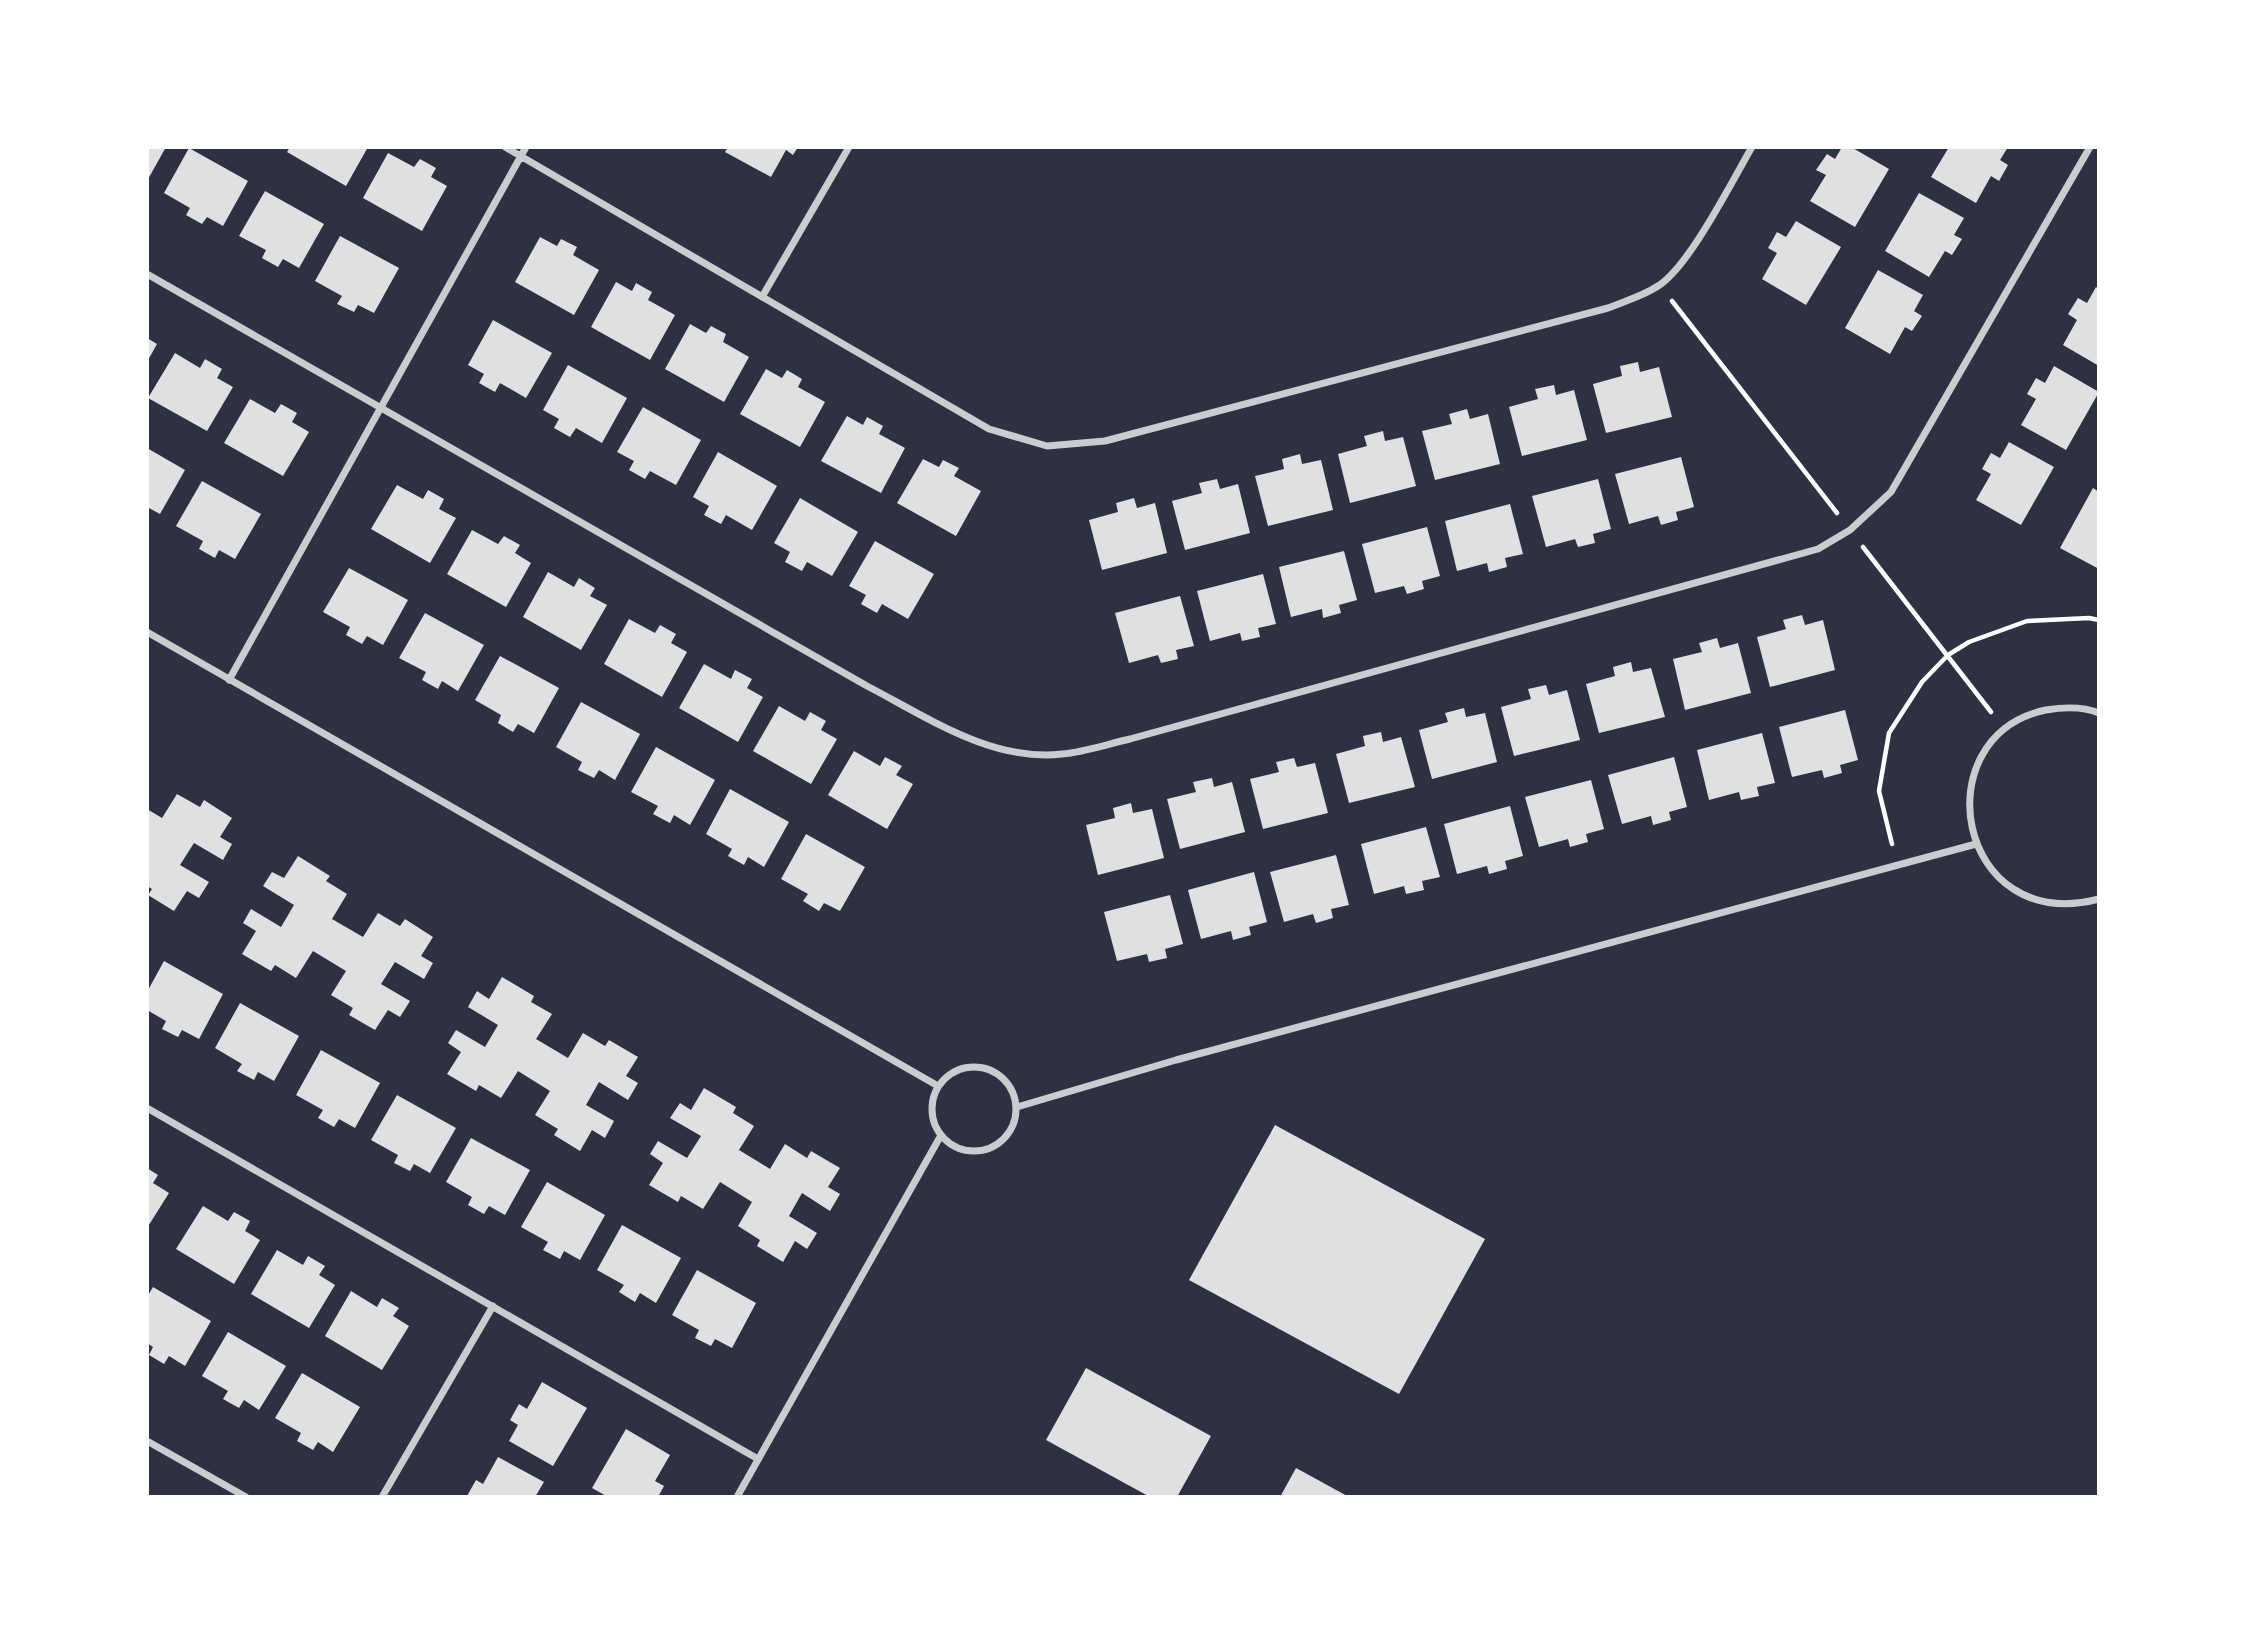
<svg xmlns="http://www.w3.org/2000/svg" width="2246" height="1644" font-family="'IBM Plex Serif',serif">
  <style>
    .building { fill: #e0e0e3 }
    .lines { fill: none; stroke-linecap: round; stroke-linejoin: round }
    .path { stroke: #fff; stroke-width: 4.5 }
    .minor { stroke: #caccd0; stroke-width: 7 }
  </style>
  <rect width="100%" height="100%" fill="#2d3142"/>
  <path class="building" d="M147,147h19l-19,34z
    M290,147h78l-22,39 -59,-34z
    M728,147h70l-5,8 -7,-5 -15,27 -46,-25z
    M1842,147h9l38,22 -34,58 -45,-26 16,-26 -10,-5 11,-16 8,5z
    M1949,147h59l-8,13 8,5 -9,16 -8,-5 -15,27 -45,-26z
    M189,148l59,33 -25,45 -16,-9 -5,7 -16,-9 4,-7 -26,-15z
    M388,153l26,14 6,-8 16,9 -5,9 16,9 -25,45 -59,-33z
    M265,191l59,33 -25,44 -16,-9 -5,8 -16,-9 4,-8 -27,-14z
    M1919,193l45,25 -10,17 8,4 -10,16 -7,-4 -16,26 -44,-26z
    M1796,221l45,26 -35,58 -44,-26 15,-26 -9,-5 9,-16 9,5z
    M340,236l59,32 -25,45 -16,-8 -4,7 -17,-8 5,-8 -27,-15z
    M540,237l17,9 4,-7 16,8 -4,8 26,15 -25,45 -59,-33z
    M1878,270l45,25 -9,16 8,5 -10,15 -7,-4 -15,27 -45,-26z
    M616,282l16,9 4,-8 16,9 -4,8 27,15 -25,45 -59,-33z
    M2096,287l3,2v77l-36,-21 14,-25 -9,-6 10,-16 9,5z
    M493,320l59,33 -26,45 -26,-15 -5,9 -16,-9 5,-9 -16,-9z
    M690,324l16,9 5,-7 15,8 -3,8 26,15 -25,45 -59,-33z
    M147,338l10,6 -10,18z
    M175,353l25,15 5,-9 17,10 -5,9 16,9 -26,44 -59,-33z
    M1638,362l2,10 19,-5 13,50 -66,16 -13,-49 29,-8 -2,-10z
    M568,365l59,33 -25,45 -26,-15 -6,9 -16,-9 5,-9 -16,-9z
    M2054,366l45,26 -33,58 -45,-25 15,-26 -9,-5 9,-16 9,5z
    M766,369l16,9 5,-8 15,9 -4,8 27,15 -25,45 -60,-33z
    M1554,385l2,10 18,-5 13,50 -65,16 -13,-49 29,-8 -3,-10z
    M250,399l25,14 6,-9 16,9 -5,9 17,10 -26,44 -59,-33z
    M643,407l58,33 -25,45 -26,-14 -5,8 -16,-9 5,-9 -17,-9z
    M1467,409l3,10 18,-5 12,50 -65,16 -13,-49 30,-7 -3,-10z
    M847,416l16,9 4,-8 16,9 -4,8 26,14 -24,45 -60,-32z
    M1383,431l2,10 18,-4 13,49 -66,17 -12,-49 29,-8 -3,-10z
    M2009,442l45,25 -33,58 -45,-25 15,-26 -9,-5 9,-16 9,5z
    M147,448l38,22 -25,44 -13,-7z
    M718,452l59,34 -25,44 -26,-15 -5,9 -17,-9 5,-9 -16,-9z
    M1300,454l2,10 19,-4 12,50 -65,16 -13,-50 29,-7 -2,-10z
    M1681,457l13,50 -18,5 2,8 -17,5 -3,-9 -29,8 -14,-50z
    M923,459l16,8 4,-7 16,8 -5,8 27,15 -25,45 -59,-33z
    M1217,479l3,10 18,-5 12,49 -65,17 -13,-49 30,-8 -3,-10z
    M1598,479l13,50 -18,5 2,9 -17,4 -3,-8 -29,8 -14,-51z
    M202,481l59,33 -26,45 -16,-9 -4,8 -16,-9 4,-8 -27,-15z
    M397,485l26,14 5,-9 16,9 -5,10 17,9 -26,45 -59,-34z
    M2093,488l6,4v77l-39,-21z
    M800,498l58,34 -26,44 -25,-14 -5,9 -17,-9 5,-10 -16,-9z
    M1134,498l3,10 18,-5 12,50 -65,17 -13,-50 29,-8 -2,-9z
    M1510,504l13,50 -18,4 2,9 -18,5 -2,-9 -30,8 -12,-50z
    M1427,527l13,49 -18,5 2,8 -17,5 -3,-8 -29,7 -13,-49z
    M472,530l26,14 6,-8 16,9 -5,8 16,10 -25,44 -59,-33z
    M875,541l59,33 -26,45 -26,-15 -5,9 -16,-9 5,-9 -17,-9z
    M1344,551l13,49 -18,5 2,8 -18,5 -1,-9 -31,8 -12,-50z
    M349,568l59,32 -25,45 -16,-9 -5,8 -16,-9 4,-8 -27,-15z
    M548,572l26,15 5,-9 16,10 -5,8 17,9 -26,45 -58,-33z
    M1263,574l13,50 -18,4 2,9 -18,4 -2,-8 -30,8 -13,-50z
    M1180,596l14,50 -18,4 2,9 -17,4 -3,-8 -29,8 -14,-50z
    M425,613l59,32 -26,46 -16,-10 -4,8 -16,-9 4,-8 -27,-14z
    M1802,615l3,10 18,-5 12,50 -65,17 -13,-50 29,-8 -3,-9z
    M629,619l26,14 5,-8 16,9 -5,9 16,9 -25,45 -58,-33z
    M1717,638l3,10 18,-5 13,50 -66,17 -12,-51 29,-7 -3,-9z
    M500,656l59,32 -25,45 -16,-9 -5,8 -15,-9 3,-8 -26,-15z
    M1631,662l2,10 18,-4 14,49 -66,16 -13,-49 29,-8 -2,-9z
    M704,664l27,15 4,-9 17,9 -5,9 16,9 -25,45 -59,-34z
    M1546,685l3,10 18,-5 13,50 -66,16 -13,-49 30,-8 -3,-10z
    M581,702l59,32 -25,46 -16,-10 -5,8 -16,-8 4,-8 -26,-15z
    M779,706l26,15 5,-9 16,9 -5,9 16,9 -26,45 -58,-33z
    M1464,708l2,9 19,-4 12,49 -65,17 -13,-49 29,-8 -3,-9z
    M1845,710l13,50 -18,5 2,8 -18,5 -2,-8 -30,7 -13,-50z
    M1381,732l2,10 18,-5 14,50 -66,16 -13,-49 29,-8 -2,-10z
    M1762,733l13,50 -18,4 2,9 -18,4 -2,-8 -30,8 -12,-50z
    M656,747l59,33 -25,45 -16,-10 -4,8 -17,-9 5,-8 -27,-14z
    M854,751l26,15 5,-9 17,9 -6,9 17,9 -26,45 -59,-34z
    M1674,757l13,50 -18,5 2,8 -18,5 -2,-9 -29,8 -14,-49z
    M1294,758l3,9 18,-4 13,50 -65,16 -13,-50 29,-7 -3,-10z
    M1212,778l2,9 18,-5 13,50 -65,17 -13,-50 29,-7 -3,-10z
    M1591,780l13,49 -18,5 2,8 -18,5 -2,-8 -29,8 -14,-50z
    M730,789l59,33 -25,45 -16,-10 -4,8 -16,-9 4,-7 -26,-15z
    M177,794l23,13 4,-7 28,18 -12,19 12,7 -9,16 -29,-17 -14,22 29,17 -10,16 -12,-7 -13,20 -26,-16 4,-6 -5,-3v-77l15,9z
    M1131,803l2,10 19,-4 12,49 -66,17 -12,-50 29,-7 -2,-10z
    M1510,806l13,50 -18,5 2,8 -18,5 -2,-8 -30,8 -13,-50z
    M1426,827l14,50 -18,4 2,9 -18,4 -2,-8 -30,8 -13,-50z
    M806,834l59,33 -25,44 -16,-8 -5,8 -16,-10 5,-7 -27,-15z
    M1336,855l13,50 -18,4 2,9 -17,5 -3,-9 -29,8 -14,-50z
    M298,856l32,20 -4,5 21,13 -15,25 31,18 15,-24 22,13 5,-7 28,18 -12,19 12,7 -9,16 -29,-17 -14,22 29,17 -10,16 -12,-7 -13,20 -26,-15 4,-7 -22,-13 15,-24 -33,-20 -17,27 -21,-13 -4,6 -29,-17 14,-23 -13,-8 8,-14 30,18 13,-22 -31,-19 9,-14 12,6z
    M1254,872l13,50 -18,5 2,8 -18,5 -2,-9 -30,8 -13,-49z
    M1170,895l13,49 -18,5 2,9 -18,4 -2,-8 -30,7 -13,-49z
    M164,961l59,33 -24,45 -17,-9 -4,7 -16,-8 4,-8 -19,-11v-18z
    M502,977l32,19 -3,6 21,12 -16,25 32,19 15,-25 22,13 4,-6 29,17 -12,19 12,7 -10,17 -29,-18 -13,23 28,16 -9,17 -13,-8 -12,21 -26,-16 4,-6 -23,-14 15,-24 -32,-20 -17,27 -22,-13 -3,6 -29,-17 14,-22 -13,-9 8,-13 29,17 13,-22 -30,-18 9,-16 12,8z
    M240,1003l59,33 -25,45 -16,-9 -4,8 -17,-9 5,-7 -27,-16z
    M321,1050l59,33 -25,45 -16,-9 -5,8 -16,-9 5,-8 -27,-15z
    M704,1088l32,19 -3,6 21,13 -15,24 31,19 15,-25 22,14 4,-7 29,17 -12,19 12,7 -10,17 -28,-18 -13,23 28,17 -10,16 -12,-8 -12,21 -26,-16 3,-6 -22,-14 14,-24 -32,-20 -17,27 -22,-13 -3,6 -29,-17 14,-22 -13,-9 8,-13 29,17 14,-22 -31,-18 10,-15 11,7z
    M397,1095l59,33 -26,45 -16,-9 -4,7 -16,-8 4,-8 -27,-15z
    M1275,1125l210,114 -86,155 -210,-114z
    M471,1138l59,32 -25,45 -16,-9 -5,8 -16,-9 4,-8 -26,-15z
    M147,1168l11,7 -5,8 16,10 -22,35z
    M547,1182l58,33 -25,45 -16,-9 -4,8 -17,-9 5,-8 -27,-15z
    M203,1206l25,15 6,-9 16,9 -5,10 15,9 -26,44 -58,-35z
    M622,1225l59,33 -25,45 -16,-10 -5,9 -16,-10 5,-7 -27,-15z
    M277,1250l26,15 5,-9 17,10 -6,9 16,10 -26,43 -58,-34z
    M697,1270l59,33 -24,45 -17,-9 -4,7 -16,-8 4,-8 -27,-15z
    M153,1287l58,34 -26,45 -16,-10 -5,8 -15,-9 4,-8 -6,-4v-46z
    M351,1291l26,16 5,-9 17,10 -6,8 16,10 -27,44 -57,-34z
    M228,1332l58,34 -27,44 -15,-10 -5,8 -16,-9 5,-8 -26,-15z
    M1086,1368l125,68 -34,61h-27l-104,-57z
    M302,1373l58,34 -27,45 -15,-10 -5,8 -16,-9 4,-8 -26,-15z
    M542,1382l45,26 -34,58 -44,-25 9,-16 -8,-5 9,-16 8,5z
    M626,1429l44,26 -15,26 9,5 -6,11h-50l-16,-9z
    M498,1457l46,25 -9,15 -68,-1 9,-16 7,4z
    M1296,1468l53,29h-69z"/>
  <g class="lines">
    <path class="path" d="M1672,301l165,212
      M1863,547l128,165
      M1892,844l-13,-53 10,-58 33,-51 26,-27 21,-13 58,-21 62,-3 10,2"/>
    <path class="minor" d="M505,147l484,282 58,17 58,-5 503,-133c17,-7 35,-12 50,-22 31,-19 74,-105 94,-139
      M147,274l720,412c60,31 124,76 195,68 22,-2 46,-10 68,-15l688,-190 32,-19 41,-38 199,-345
      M762,297l87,-150
      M147,632l791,454
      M229,680l297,-533
      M2099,713c-17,-7 -35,-6 -53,-3 -124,26 -90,226 53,189
      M932 1109a42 42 0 1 1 84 0a42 42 0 1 1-84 0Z
      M1017,1107l159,-47 800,-216
      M147,1108l611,351
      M147,1441l99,56
      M382,1497l111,-191
      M737,1497l203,-360"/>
  </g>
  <rect width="2246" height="1644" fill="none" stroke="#ffffff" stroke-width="298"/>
</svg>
